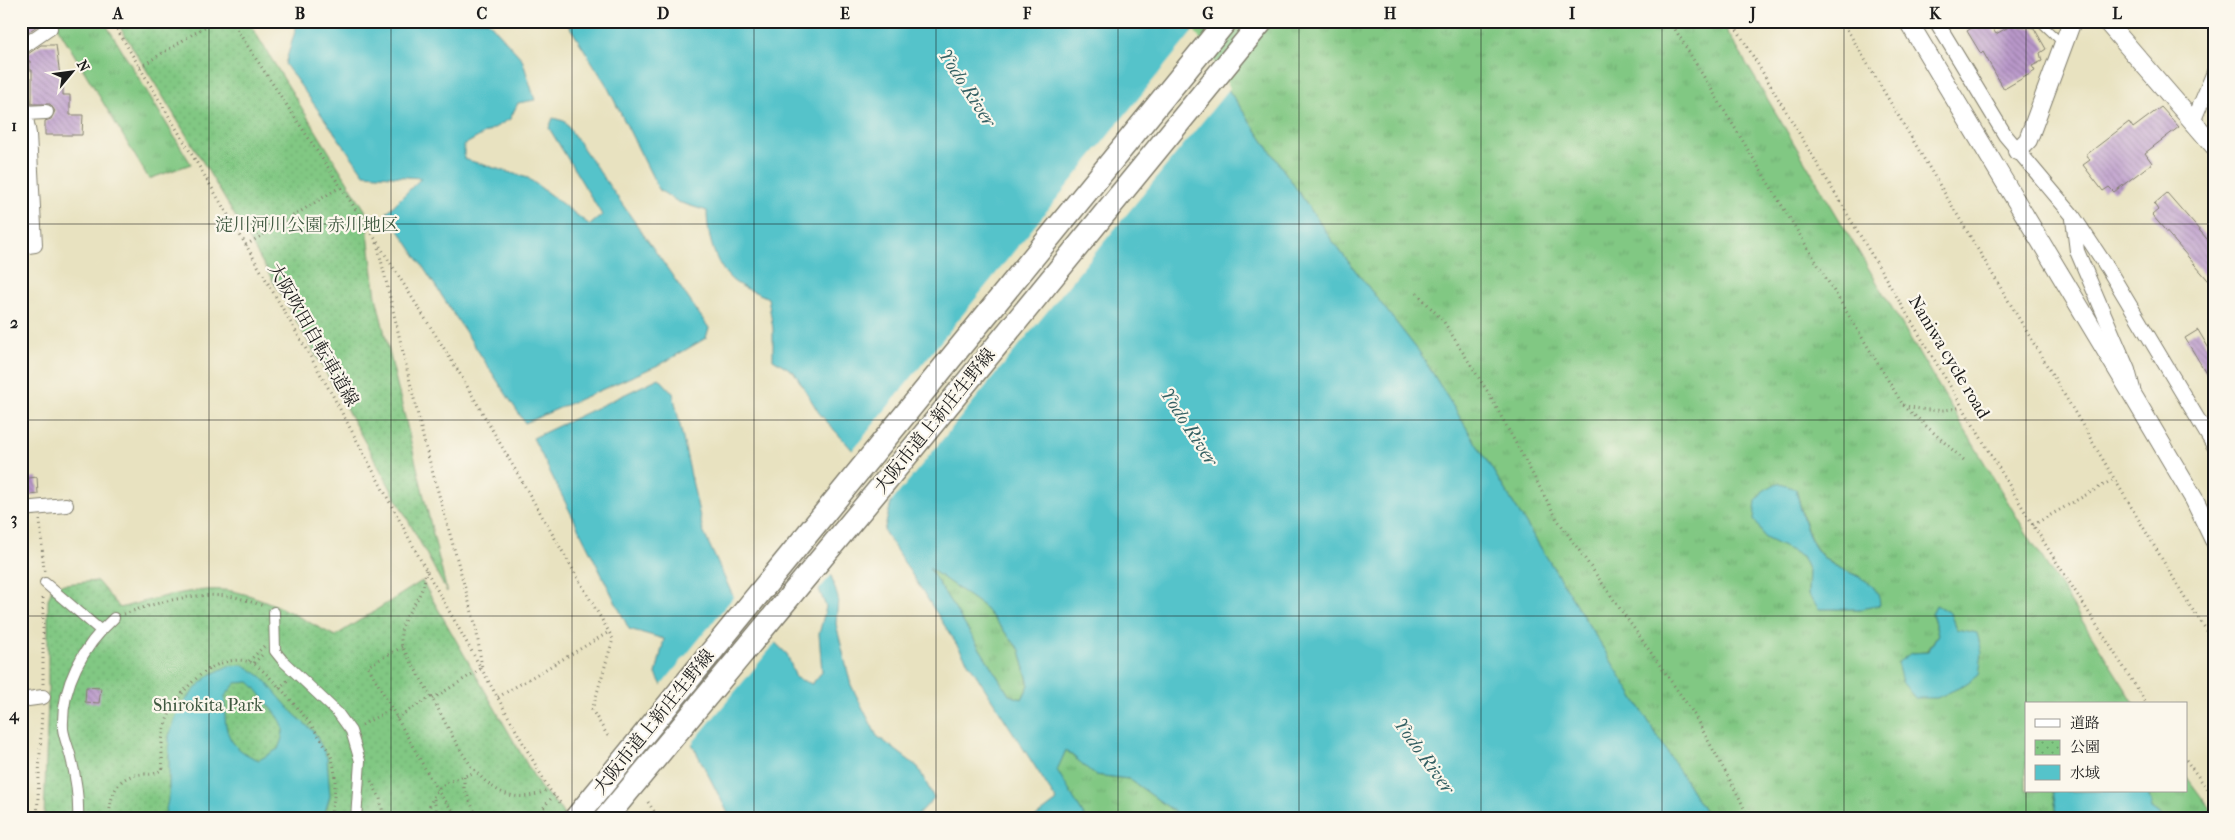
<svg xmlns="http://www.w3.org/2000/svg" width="2235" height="840" font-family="'IM FELL French Canon','Noto Serif JP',serif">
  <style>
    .grass { fill: url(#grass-tufts); stroke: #4e7250; fill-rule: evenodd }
    .park { fill: url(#park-dots); stroke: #4e7250 }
    .water { fill: #55c3ca; stroke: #387073; fill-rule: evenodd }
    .pier { fill: #e8e2c0 }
    .building { fill: url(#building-back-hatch) }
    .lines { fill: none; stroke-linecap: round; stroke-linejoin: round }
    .service-casing { stroke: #827f6e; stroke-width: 9 }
    .pedestrian-casing { stroke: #827f6e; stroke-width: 12 }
    .minor-casing { stroke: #827f6e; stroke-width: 16 }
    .tertiary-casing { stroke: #827f6e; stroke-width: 20 }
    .path { stroke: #827f6e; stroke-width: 3; stroke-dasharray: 1 4; stroke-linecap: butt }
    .service { stroke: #fff; stroke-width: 7 }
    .pedestrian { stroke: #fff; stroke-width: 10 }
    .minor { stroke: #fff; stroke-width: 14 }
    .tertiary { stroke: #fff; stroke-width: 18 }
    .primary-bridge-casing { stroke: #827f6e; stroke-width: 25; stroke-linecap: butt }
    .primary-bridge { stroke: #fff; stroke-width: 22 }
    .grid { fill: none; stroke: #1c1c1c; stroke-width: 1; stroke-opacity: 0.55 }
    .labels { text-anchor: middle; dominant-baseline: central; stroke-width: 4.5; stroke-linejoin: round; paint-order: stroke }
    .park-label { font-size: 18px; fill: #3f5840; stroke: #fbf7ec }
    .street-label { font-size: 18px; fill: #1c1c1c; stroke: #fbf7ec }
    .water-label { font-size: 19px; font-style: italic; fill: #335f62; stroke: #fbf7ec }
    .neatline { fill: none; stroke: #1c1c1c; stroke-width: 2 }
    .grid-label { font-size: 16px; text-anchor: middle; font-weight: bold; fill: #1c1c1c }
  </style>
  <defs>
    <pattern id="grass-tufts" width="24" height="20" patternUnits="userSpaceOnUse" patternTransform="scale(1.25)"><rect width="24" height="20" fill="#81c883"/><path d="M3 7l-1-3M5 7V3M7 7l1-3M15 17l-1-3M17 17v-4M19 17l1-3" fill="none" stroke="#6fab71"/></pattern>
    <pattern id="park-dots" width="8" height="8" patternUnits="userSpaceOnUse" patternTransform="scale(1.25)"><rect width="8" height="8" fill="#81c883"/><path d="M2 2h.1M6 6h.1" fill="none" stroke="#6fab71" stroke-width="1.8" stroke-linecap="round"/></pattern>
    <pattern id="building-back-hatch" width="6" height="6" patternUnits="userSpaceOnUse" patternTransform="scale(1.25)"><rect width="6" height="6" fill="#b998ca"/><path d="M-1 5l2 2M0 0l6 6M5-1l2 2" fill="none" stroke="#967ba3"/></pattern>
  </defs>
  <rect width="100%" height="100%" fill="#fbf7ec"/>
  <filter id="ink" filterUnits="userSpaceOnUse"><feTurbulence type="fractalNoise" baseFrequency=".02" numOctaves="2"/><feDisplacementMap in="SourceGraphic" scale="10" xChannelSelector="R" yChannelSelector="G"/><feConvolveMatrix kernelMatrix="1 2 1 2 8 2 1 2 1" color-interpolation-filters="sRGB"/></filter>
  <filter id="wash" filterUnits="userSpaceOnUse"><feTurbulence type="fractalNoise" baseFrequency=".0096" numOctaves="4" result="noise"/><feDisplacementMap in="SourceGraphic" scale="20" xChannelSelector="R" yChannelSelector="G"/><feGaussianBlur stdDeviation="1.12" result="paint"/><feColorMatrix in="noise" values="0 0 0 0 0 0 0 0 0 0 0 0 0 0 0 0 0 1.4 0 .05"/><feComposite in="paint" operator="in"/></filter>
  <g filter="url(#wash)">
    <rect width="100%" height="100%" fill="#e8e2c0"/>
    <path class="grass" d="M54,21h50l87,143 -42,15z
      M1185,21h536l303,508 111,175h-109v87h27l5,28h-349l-289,-466 -87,-111 -102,-148zM1796,489c12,45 13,71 63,87l2,33h-42l-11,-15 1,-23 -7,-15 -37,-19zM1936,605l14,8 6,16 21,5 -10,50 -15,6 -41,-37 16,-1 11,-18 -6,-19z
      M928,567l55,39 37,44 9,35 -7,14 -13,-4z
      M1066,750l29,25 34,4 56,40h-99l-30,-49z
      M2186,776l28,38v5h-48l-14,-10 -4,-18h38z"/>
    <path class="park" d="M116,21h132l117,189 11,87 71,295c-104,-194 -214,-385 -331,-571z
      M97,581l23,27c33,-9 83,-24 117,-16 35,8 67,28 98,44l87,-55 118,206 19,20 7,12h-522l4,-120v-99l5,-15z"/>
    <path class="water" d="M307,21h181l34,38 13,41 -17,3 -8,16 -46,26v14l64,19 62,47 12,-10 -53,-87 4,-10 11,3 145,207 -3,10 -43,25 -138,60 -138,-211 34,-34 -57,-4 -79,-110 12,-39z
      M566,21h619l46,73 102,148 87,111 289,466h-524l-56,-40 -34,-4 -29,-25 -9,20 29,49h-53l24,-18 -173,-270 9,-36 -74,-82 -25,-41 -21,-13v-30l-5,-31c-11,-6 -27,-10 -36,-18 -18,-16 -25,-47 -25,-69l-29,-9 -19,-12 -53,-106zM929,568l54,38 37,44 9,35 -7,14 -13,-4z
      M659,378l14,15 30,138 35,76 49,47 9,24 16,6 10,-12 -3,-38 7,-27 -23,-58 15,-16 20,65 -2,26 15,61 26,51 41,31 16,31 -20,21h-183l-75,-145 8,-35 -35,-10 -96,-191z
      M1777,483l19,6c6,23 9,49 26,67 17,19 57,18 58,49l-19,4h-42l-11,-15 1,-23 -7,-15 -37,-18 -11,-19 2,-18 7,-10z
      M1936,605l14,8 6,16 21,4 5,19 -3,23 -12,9 -30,14h-22l-13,-16 -5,-19 14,-10 17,-1 10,-18 -6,-20z
      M244,665l17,11 32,37 21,19 13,25 3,39 -7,23h-159l5,-24v-59l10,-28 18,-21 13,-12 18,-9zM249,682c9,7 13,16 21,24 14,18 17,21 8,43l-19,11c-34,-13 -35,-31 -34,-64l11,-13z
      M2053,791h95l4,18 14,10h-108z"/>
    <path class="pier" d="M1194,30l36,58 -342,418 3,-11 -40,-43z
      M821,532l12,41 -16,19 -16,-43z
      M735,595l5,10 37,36 -87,105 -30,-59z"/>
    <g id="blocks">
      <path class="building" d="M21,21h23l-23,16z
        M1970,21h18l8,13 16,-9 22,3 12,21 -6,4 2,8 -10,5 3,5 -31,18 -21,-37 -2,2 -14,-23 6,-4z
        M41,45h15l5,39h2v11h7v20h13l-1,20h-37v-14l6,-2 4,-8 -5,-7h-18v-34h-2v-9h-2v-7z
        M2161,107l18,20 -34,26 7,10 -38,29 -5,-5 -6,4 -20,-26 7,-5 -4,-5 43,-33 4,6z
        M2167,193l47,54v40l-62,-72 6,-5 -4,-6z
        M2198,330l16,27v29l-29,-48z
        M37,477l1,17 -17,2v-17z
        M86,687l15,1 -2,15 -14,-1z"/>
    </g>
  </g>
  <g filter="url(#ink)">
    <use href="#blocks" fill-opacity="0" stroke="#827f6e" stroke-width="1"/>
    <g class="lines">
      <g class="service-casing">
        <path id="service" d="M2030,21l10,1 23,22"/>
      </g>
      <g class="pedestrian-casing">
        <path id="pedestrian" d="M45,583l55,47
          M274,612l1,39 8,10 55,52 13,18 9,30 -4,58
          M78,819c1,-21 -2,-41 -7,-61 -2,-9 -7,-20 -8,-29 -2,-43 20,-83 51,-111"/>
      </g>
      <g class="minor-casing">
        <path id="minor" d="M1936,21l69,114 68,81 34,51 107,179
          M21,48l29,-20
          M21,82l1,15 7,37 6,111 -14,2
          M24,113l22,-1
          M2193,122l21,-50
          M2073,219l4,32 51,119 5,19
          M21,509l45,-4
          M21,700l22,-3"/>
      </g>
      <g class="tertiary-casing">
        <path id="tertiary" d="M1908,21l227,378 59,100 20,41
          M2106,21l108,125
          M2017,151l11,-11 44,-119"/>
      </g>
      <path class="path" d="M112,21l134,224 87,151 93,174 123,219 13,16
        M231,21l145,219 84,134 153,265 -21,71 17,28
        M1670,21l233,384 63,57
        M1732,21l301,504 114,179
        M1842,21l348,585 24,35
        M140,67l74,-46
        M377,243l48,202 51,182 6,41 -50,31
        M246,245l94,-58
        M1417,293l27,29 45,72 68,125 135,192 46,84 11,24
        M1903,405c21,6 38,7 59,2
        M40,520l4,51
        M2033,525l81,-46
        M426,570c-1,5 -1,11 -3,16 -8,24 -27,34 -21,61 12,20 24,40 35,60 22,41 53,113 112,82
        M124,614c34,-12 73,-23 110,-17 10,2 20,6 30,9
        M402,647l-34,19 69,124 22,29
        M249,661l15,-15
        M254,663l10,-10
        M43,684v-87
        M279,688l9,-8
        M498,697l111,-65
        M396,718l35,-21
        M362,725l29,-16
        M2186,760l28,38
        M464,777v11l14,31
        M371,781l9,17 4,21
        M434,799l4,20
        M648,802l11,17
        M37,819l5,-109
        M109,819c1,-19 5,-41 27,-44 14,-3 12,3 27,-6 -1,-11 -2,-24 0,-35 5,-34 48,-84 87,-72 17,5 77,79 82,97 6,21 2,39 -2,60
        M422,819c8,-8 8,-19 15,-28 8,-11 26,-13 37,-19
        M534,819l20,-24"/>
      <use href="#service" class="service"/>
      <use href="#pedestrian" class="pedestrian"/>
      <use href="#minor" class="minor"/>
      <use href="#tertiary" class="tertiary"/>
      <g class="primary-bridge-casing">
        <path id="primary-bridge" d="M575,819l651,-798
          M605,819l308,-371 349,-427"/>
      </g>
      <use href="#primary-bridge" class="primary-bridge"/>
    </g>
  </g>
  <path class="grid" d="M209,21v798M391,21v798M572,21v798M754,21v798M936,21v798M1118,21v798M1299,21v798M1481,21v798M1662,21v798M1844,21v798M2026,21v798M21,224h2193M21,420h2193M21,616h2193"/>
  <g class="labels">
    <g class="park-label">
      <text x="307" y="225">淀川河川公園 赤川地区</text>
      <text x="208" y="705">Shirokita Park</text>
    </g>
    <g class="street-label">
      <text transform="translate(313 335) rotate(60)">大阪吹田自転車道線</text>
      <text transform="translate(1949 357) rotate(59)">Naniwa cycle road</text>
      <text transform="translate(935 421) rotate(-51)">大阪市道上新庄生野線</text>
      <text transform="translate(654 722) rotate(-51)">大阪市道上新庄生野線</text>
    </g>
    <g class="water-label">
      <text transform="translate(967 88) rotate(57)">Yodo River</text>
      <text transform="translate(1189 427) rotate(57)">Yodo River</text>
      <text transform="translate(1424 756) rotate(54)">Yodo River</text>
    </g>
  </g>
  <rect width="2235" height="840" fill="none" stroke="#fbf7ec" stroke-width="55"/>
  <rect x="2025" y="702" width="162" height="90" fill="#fbf7ec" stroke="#a29f99"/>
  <rect x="2035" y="719" width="25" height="8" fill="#ffffff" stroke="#a29f99"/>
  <text x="2070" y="728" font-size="15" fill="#1c1c1c">道路</text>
  <rect x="2035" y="740" width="25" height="15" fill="url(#park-dots)" stroke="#a29f99"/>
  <text x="2070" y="752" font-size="15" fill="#1c1c1c">公園</text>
  <rect x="2035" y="765" width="25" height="15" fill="#55c3ca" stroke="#a29f99"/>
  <text x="2070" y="778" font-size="15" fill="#1c1c1c">水域</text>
  <g transform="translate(72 72) rotate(61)" stroke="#fbf7ec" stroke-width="4" paint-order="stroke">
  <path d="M0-4L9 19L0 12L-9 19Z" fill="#1c1c1c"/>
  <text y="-8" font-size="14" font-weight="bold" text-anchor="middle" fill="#1c1c1c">N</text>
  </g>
  <rect x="28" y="28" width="2180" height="784" class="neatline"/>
  <g class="grid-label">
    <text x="118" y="19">A</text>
    <text x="300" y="19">B</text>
    <text x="482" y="19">C</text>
    <text x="663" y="19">D</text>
    <text x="845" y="19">E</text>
    <text x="1027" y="19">F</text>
    <text x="1208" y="19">G</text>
    <text x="1390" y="19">H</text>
    <text x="1572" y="19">I</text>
    <text x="1753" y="19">J</text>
    <text x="1935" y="19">K</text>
    <text x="2117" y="19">L</text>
    <text x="14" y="131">1</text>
    <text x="14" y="328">2</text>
    <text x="14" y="524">3</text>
    <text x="14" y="720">4</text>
  </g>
</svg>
